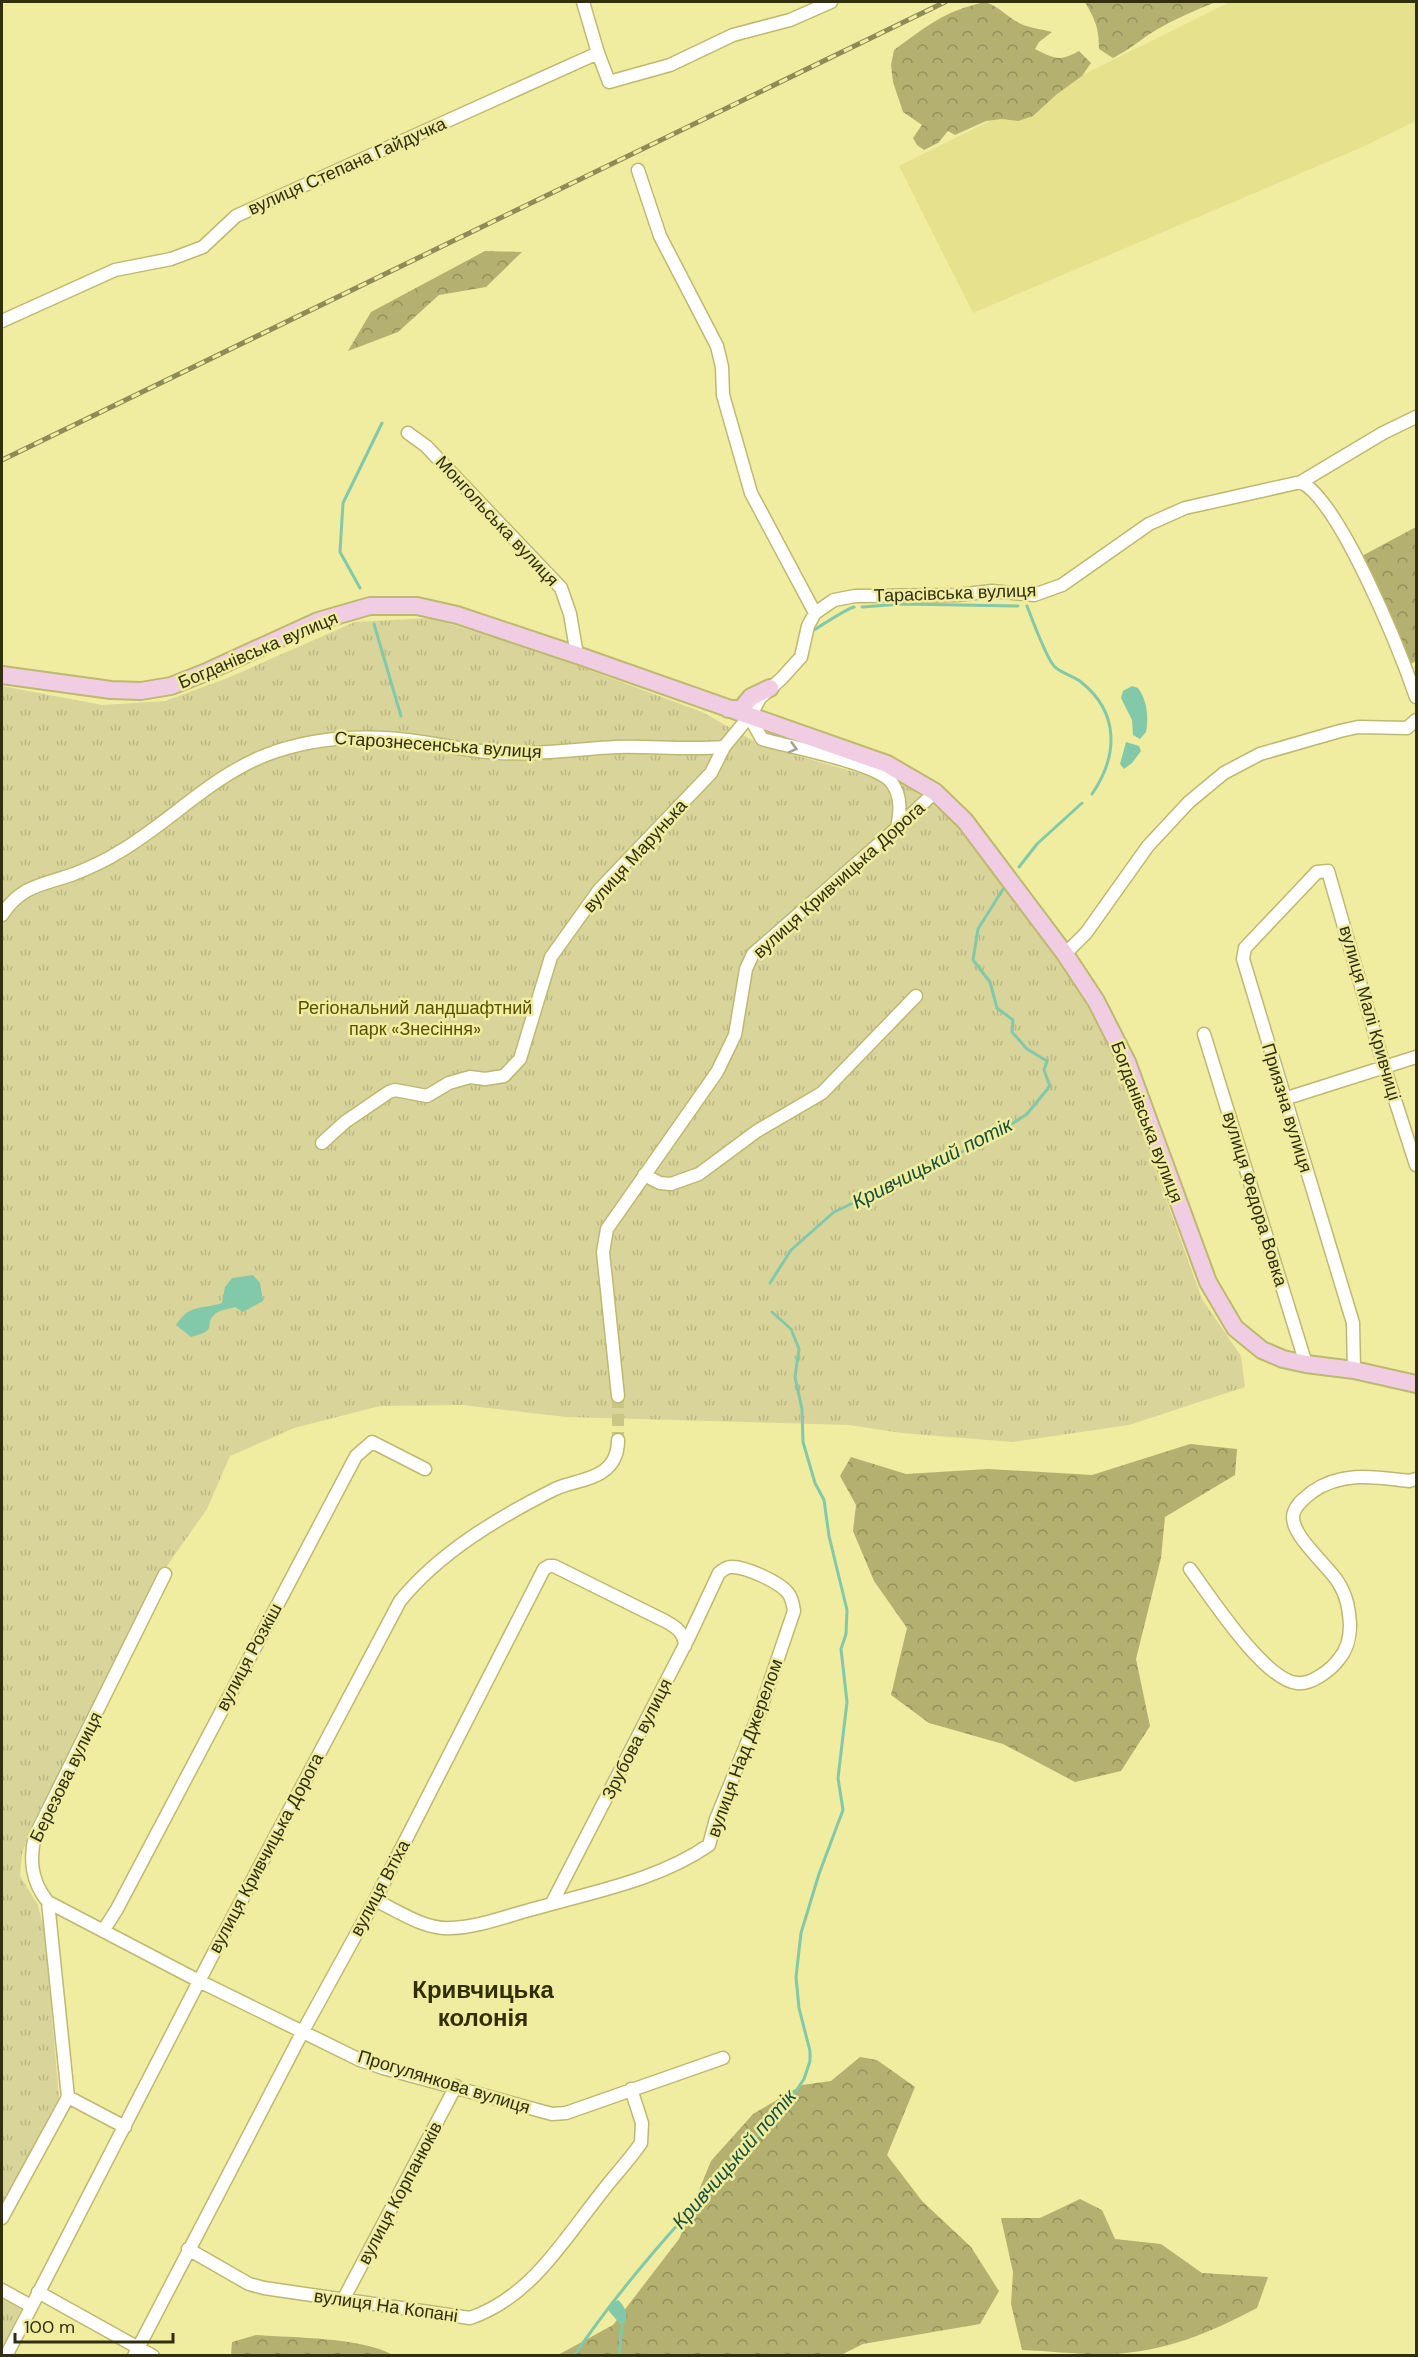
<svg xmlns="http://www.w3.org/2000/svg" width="1418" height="2357" font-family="'DM Sans',sans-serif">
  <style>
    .built { fill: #e6e18d }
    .forest { fill: url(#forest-crowns) }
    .park { fill: url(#park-tufts) }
    .water { fill: #82c9aa }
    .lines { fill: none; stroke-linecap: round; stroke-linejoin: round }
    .stream { stroke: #82c9aa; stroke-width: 3 }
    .minor-tunnel { stroke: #cac683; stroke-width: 12; stroke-dasharray: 12 6; stroke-linecap: butt }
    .minor-casing { stroke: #beb970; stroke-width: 15 }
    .secondary-casing { stroke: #beb970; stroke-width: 20 }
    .minor { stroke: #fff; stroke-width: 12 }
    .secondary { stroke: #f0cde2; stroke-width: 16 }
    .rail-casing { stroke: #8e8b56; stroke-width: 5 }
    .rail { stroke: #f0eca0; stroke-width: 3; stroke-dasharray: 9; stroke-linecap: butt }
    .oneway { stroke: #a2a193 }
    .labels { text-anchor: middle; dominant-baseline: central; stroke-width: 5; stroke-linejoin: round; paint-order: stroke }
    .street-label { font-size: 18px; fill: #312f10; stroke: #f0eca0 }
    .park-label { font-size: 18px; fill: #595301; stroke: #f0eca0 }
    .water-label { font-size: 20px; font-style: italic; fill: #164f3a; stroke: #f0eca0 }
    .district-label { font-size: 24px; font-weight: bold; fill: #322f07; stroke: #f0eca0 }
  </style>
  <defs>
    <pattern id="forest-crowns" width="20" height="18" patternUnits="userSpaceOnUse" patternTransform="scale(1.5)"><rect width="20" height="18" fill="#b4b070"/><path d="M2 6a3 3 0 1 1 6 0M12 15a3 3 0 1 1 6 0" fill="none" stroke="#93905b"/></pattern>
    <pattern id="park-tufts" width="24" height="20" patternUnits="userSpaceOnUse" patternTransform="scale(1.5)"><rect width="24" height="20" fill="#d9d59a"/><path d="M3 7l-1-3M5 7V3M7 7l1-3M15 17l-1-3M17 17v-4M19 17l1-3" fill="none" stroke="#bbb784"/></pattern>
  </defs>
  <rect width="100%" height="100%" fill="#f0eca0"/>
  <path class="built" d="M1230,2h186v119l-56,27 -387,165 -74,-147z"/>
  <path class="forest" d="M985,2c15,5 21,14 34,21 9,5 23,6 33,9l-13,10 -4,7c20,10 24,13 44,2l12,12 -9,13 -25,18 -24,22 -15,5 -16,-2 -16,2 -31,14 -7,-4 -10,12 -14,7 -7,-5 -4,-7 9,-13 -19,-13 -10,-30 -2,-17 3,-15c33,-24 50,-39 91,-48z
    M1085,2h131c-21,8 -41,17 -60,28 -15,9 -27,20 -43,28l-14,-9c0,-22 -4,-29 -14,-47z
    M485,251l37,1 -36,35 -47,8 -41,37 -50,19 23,-39z
    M1416,527v134l-7,4 -51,-107z
    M1190,1444l47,5 -2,26 -70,42 -4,41 -25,101 14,67 -29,45 -46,11 -72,-38 -74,-21 -38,-28 16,-67 -33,-47 -21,-50 3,-26 -16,-29 11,-19 55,17 82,-5 104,6z
    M860,2057l17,3 38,27 -28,68 35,46 49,46 28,44 -19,33 -117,20 -22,11 -285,1 57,-31 66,-86 32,-78 42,-47 49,-29 29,-4z
    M1080,2199l22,11 13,29 46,5 41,29 66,4 -11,31c-47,25 -93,44 -147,46 -29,1 -59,-3 -88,-4l-11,-46 2,-32 -12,-54h39z
    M256,2335c39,3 104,2 137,20h-162l1,-13z"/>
  <path class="park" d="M430,618l108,33 164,61 61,34 145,41 42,31 119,154 47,89 86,238 39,57 4,31 -116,38 -117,17 -110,-9 -53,-8 -283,-8 -104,-12 -82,1 -86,22 -64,28 -23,53 -43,61 -133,257 -9,27 -2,22 18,29 7,30 14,163 -57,108v-1520l100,19 63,-4 60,-22 130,-57z
    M2,2297l19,12 -19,42z"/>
  <path class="water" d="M1132,686l6,2c9,12 11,29 8,44l-6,7 -7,-4 -1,-15 -11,-22 2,-7z
    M1126,742l13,4 2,5 -9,12 -8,6 -4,-5z
    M253,1275l7,8 3,18 -20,11 -8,-5c-6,2 -16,3 -20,7 -13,12 6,15 -24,23l-15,-12c14,-22 25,-15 46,-22l3,-16 7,-9z
    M618,2300c8,7 12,18 4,26l-14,-16 3,-6z"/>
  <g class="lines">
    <path class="stream" d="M360,588l-20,-36 3,-49 39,-80
      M1027,606c5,13 19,51 27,60 6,7 20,10 27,16 39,31 37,74 11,112
      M862,607l40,-3 116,2
      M374,624l27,92
      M814,630c8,-5 34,-22 40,-23
      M1019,867l18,-23 45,-41
      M770,1283l21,-33 43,-38 153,-72 40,-26 23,-28 -6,-16 3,-9 -20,-12 -15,-17 1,-12 -16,-12 -7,-26 -17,-22 5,-31 27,-43
      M574,2356c63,-94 142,-172 216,-256l14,-21 6,-18v-10l-11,-43 -3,-31 5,-44 18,-59 24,-64 -5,-32 9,-76 -6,-53 5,-15 1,-24 -18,-74 -5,-36 -9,-17 -12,-41 -1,-33 -7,-32 4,-28 -8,-20 -19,-17
      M619,2356l3,-30"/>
    <path class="minor-tunnel" d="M618,1396v44"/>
    <g class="minor-casing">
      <path id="minor" d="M583,2l15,51 11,29 61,-17 63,-30 57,-15 41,-18
        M638,170l22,66 57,110 5,21 1,28 28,98 64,120
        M2,321l113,-51 56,-11 32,-12 33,-31 362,-163
        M408,433l18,13 135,142 9,26 7,41
        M1301,482c40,21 99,169 115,215
        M749,716l13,23c27,8 116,24 130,44 10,14 8,30 5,45
        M2,915c19,-30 41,-30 72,-41 15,-6 31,-13 45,-22 50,-29 91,-75 147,-97 50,-19 103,-21 156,-13 25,4 50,9 76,11 39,2 78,-4 118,-6 36,-1 72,3 108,0l28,-34 8,-15 22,-20 19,-21 7,-31 7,-13 19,-13 21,-4 102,-1 35,-4 42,4 28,-10 87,-61 36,-16 116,-26 82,-49 33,-16
        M1065,954l21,-21 62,-87 41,-44 35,-29 36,-19 80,-23 18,-4 49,1 9,-8
        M1204,1034l102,330
        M1284,1099l132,-42
        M322,1143l23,-21 44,-30 6,-2 32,6 22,-13 21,-6 15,2 19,-3 16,-17 31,-102 48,-67 112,-117 13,-26
        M644,1175l16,8 11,1 28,-10 58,-43 65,-38 94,-97
        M1354,1370l-1,-47 -110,-364 2,-11 72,-76 11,-1 56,195 32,99
        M618,1396l-15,-144 4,-23 110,-157 18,-37 11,-66 7,-15 144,-126 38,-36
        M1190,1569c20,27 74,111 107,114 14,2 34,-13 42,-24 8,-9 11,-23 11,-34 -1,-16 -3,-29 -12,-43 -10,-17 -52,-50 -44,-70 3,-9 11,-14 18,-20 30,-21 62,-15 97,-11l7,-2
        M375,1900c23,11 50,30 76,28 29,-1 58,-13 86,-20 59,-17 121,-28 172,-63l7,-26 44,-108 34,-100c-1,-7 -2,-13 -6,-18 -8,-11 -44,-27 -57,-26 -5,0 -8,3 -12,6l-30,64 -137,266
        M48,1902l151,79 161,79 23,8 169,46 14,-1 157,-55
        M103,1931l14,-22 239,-453 16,-14 53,27
        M68,2097l57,30
        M2,2218l66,-121 -20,-195c-16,-19 -19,-43 -13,-66l130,-262
        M188,2249l61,35 15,4 206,30c59,-20 91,-74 128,-121 14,-19 30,-35 43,-54l1,-20 -11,-34
        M2,2290l29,16
        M38,2292l115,64
        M343,2300l113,-214
        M6,2356l204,-396 190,-359c40,-49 99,-84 155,-112 15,-7 34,-8 47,-17 11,-7 16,-19 16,-32
        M134,2356l169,-325 72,-131 169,-331 5,-3h5l111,55c11,6 19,11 20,25"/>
    </g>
    <g class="secondary-casing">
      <path id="secondary" d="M2,675l109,15 30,1 30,-5 33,-13 114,-52 52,-15h47l40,9 120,40 310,109 48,28 30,29 100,133 31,47 31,61 81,220 27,46 27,22 21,9 23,5 48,6 62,14
        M728,709h13l10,-12 19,-9"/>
    </g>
    <use href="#minor" class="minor"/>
    <use href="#secondary" class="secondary"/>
    <g class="rail-casing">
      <path id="rail" d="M2,460l943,-458"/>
    </g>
    <use href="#rail" class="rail"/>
  </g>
  <defs><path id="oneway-chevron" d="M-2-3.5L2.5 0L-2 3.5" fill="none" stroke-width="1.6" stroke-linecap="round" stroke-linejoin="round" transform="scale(1.5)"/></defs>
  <use class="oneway" href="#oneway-chevron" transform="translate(793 748) rotate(15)"/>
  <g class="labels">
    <g class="street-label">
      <text transform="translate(347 166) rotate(-24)">вулиця Степана Гайдучка</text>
      <text transform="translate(497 521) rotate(47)">Монгольська вулиця</text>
      <text transform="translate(955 593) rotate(-2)">Тарасівська вулиця</text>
      <text transform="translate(258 650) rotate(-23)">Богданівська вулиця</text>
      <text transform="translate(438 745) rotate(4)">Старознесенська вулиця</text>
      <text transform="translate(635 856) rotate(-48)">вулиця Марунька</text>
      <text transform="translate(839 880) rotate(-42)">вулиця Кривчицька Дорога</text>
      <text transform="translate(1370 1013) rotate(74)">вулиця Малі Кривчиці</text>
      <text transform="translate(1287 1108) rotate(73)">Приязна вулиця</text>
      <text transform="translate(1147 1122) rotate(69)">Богданівська вулиця</text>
      <text transform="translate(1255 1199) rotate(73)">вулиця Федора Вовка</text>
      <text transform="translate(249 1657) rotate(-62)">вулиця Розкіш</text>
      <text transform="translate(637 1739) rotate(-63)">Зрубова вулиця</text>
      <text transform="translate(745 1748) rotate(-70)">вулиця Над Джерелом</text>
      <text transform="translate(66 1777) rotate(-64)">Березова вулиця</text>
      <text transform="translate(266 1853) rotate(-62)">вулиця Кривчицька Дорога</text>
      <text transform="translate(380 1888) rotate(-62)">вулиця Втіха</text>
      <text transform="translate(444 2082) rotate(17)">Прогулянкова вулиця</text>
      <text transform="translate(400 2193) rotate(-62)">вулиця Корпанюків</text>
      <text transform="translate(386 2306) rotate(8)">вулиця На Копані</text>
    </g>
    <g class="park-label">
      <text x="415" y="1008">Регіональний ландшафтний<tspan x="415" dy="21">парк «Знесіння»</tspan></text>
    </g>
    <g class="water-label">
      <text transform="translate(932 1163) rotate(-27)">Кривчицький потік</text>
      <text transform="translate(734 2159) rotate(-49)">Кривчицький потік</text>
    </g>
    <g class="district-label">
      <text x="483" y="1989">Кривчицька<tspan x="483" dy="28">колонія</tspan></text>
    </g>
  </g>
  <rect width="1418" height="2357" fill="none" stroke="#312f10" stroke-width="6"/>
  <path d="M15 2333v9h158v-9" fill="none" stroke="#312f10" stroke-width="3"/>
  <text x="24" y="2333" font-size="18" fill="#312f10" stroke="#f0eca0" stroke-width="4.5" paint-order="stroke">100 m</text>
</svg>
